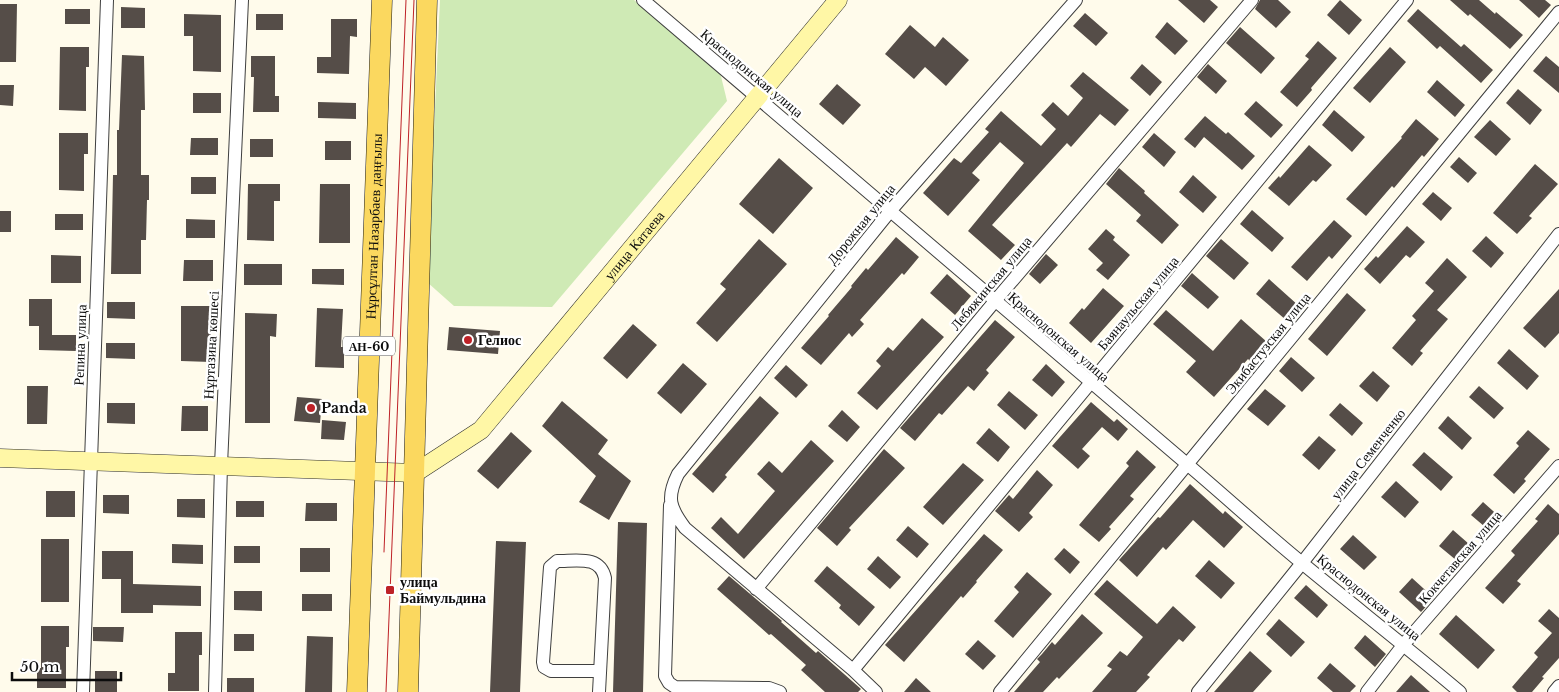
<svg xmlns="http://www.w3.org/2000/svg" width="1559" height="692" font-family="'Libre Baskerville',serif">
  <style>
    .green { fill: #cfeab5 }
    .building { fill: #554d48 }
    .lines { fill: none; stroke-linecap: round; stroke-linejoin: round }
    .street-casing { stroke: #3f3f3f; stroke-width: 14 }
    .secondary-casing { stroke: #2e2e2e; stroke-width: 19 }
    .primary-casing { stroke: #1d1d1d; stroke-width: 21 }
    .street { stroke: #fff; stroke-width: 12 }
    .secondary { stroke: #fff7a6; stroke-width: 18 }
    .primary { stroke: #fbd85f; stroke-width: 20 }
    .tram { stroke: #be2227; stroke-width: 1 }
    .poi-dot { fill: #be2227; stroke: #fff; stroke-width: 2 }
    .labels { text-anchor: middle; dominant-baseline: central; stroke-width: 5; stroke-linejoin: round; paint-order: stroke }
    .shield { fill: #fff; stroke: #555; stroke-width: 1 }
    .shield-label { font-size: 12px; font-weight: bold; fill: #0c0c0c }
    .street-label { font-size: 14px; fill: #0c0c0c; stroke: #fff }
    .poi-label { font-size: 14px; font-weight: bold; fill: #0c0c0c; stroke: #fff; text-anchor: start }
  </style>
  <rect width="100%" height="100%" fill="#fffbeb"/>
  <path class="green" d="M440,0h194l85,68 8,33 -175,206 -98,-1 -27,-24z"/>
  <path class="building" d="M1178,0h32l8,7 -14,16z
    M1260,0h18l13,12 -15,16 -21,-19z
    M1340,0l22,20 -13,15 -22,-20z
    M1450,0h29l16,14 1,-2 27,23 -13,14 -40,-35 -2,2z
    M1519,0h26l6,5 -12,13z
    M0,4h17l-1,58h-16z
    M121,7l24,1v20h-24z
    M65,9h25v15h-25z
    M1418,9l43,38 3,-3 29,26 -12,13 -41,-37 -3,3 -30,-28z
    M1085,13l23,20 -12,13 -23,-20z
    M184,14l37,1v57l-28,-1v-35h-9z
    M256,14h27v16h-27z
    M331,19h26v18l-7,-1 -1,38 -32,-1v-16h14z
    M1167,22l21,19 -13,14 -20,-18z
    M910,25l25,22 8,-10 26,23 -23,26 -21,-19 -11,12 -29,-25z
    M1240,27l35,31 -14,16 -35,-31z
    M1318,41l19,17 -26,30 1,2 -15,17 -17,-15 29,-33 -4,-3z
    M60,47h29v20h-3v44l-27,-1z
    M1390,47l16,15 -36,41 -17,-15z
    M122,55l22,1 1,54h-4v65h8v25h-2l-1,40h-5v34h-30l2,-99h4v-45h2z
    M251,56h24v40h4v16h-26l1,-35h-3z
    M1546,56l13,11v26l-26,-22z
    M1142,64l20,18 -12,14 -20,-18z
    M1208,64l19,17 -11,13 -19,-17z
    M1083,72l46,38 -14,16 -15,-12 -29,33 -4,-4 -75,82 23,20 -14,15 -33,-29 56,-68 -24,-21 -28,31 8,7 -32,36 -25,-23 31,-35 7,5 28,-31 -4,-3 16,-18 40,35 15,-17 -15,-14 12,-13 15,14 15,-18 -13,-12z
    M1437,80l28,25 -10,12 -28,-25z
    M837,84l24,21 -18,20 -24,-21z
    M0,85h14l-1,21 -13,-1z
    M1518,89l24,21 -12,15 -24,-22z
    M193,93h28v20h-28z
    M1256,101l27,24 -12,13 -27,-24z
    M318,102l38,1v16l-38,-1z
    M1334,110l31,27 -13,15 -30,-27z
    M1205,116l21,18 2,-2 27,24 -13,14 -38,-33 -9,11 -11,-9z
    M1416,119l23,20 -15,18 -2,-2 -28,33 -2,-2 -26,30 -20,-17 56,-61 -1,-1z
    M1490,120l21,19 -15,17 -22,-19z
    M59,133h29v21h-4v37l-25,-1z
    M1154,133l22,19 -12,15 -22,-20z
    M191,138h27v17h-28z
    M250,139h23v18h-23z
    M325,141h26v19h-26z
    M1309,145l23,20 -16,17 -3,-2 -24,26 -21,-18 11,-12 1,2z
    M1459,157l18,16 -9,10 -18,-16z
    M779,158l34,30 -40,46 -34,-30z
    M1535,164l23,20 -29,32 3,2 -15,16 -24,-21z
    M1119,168l26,23 -1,2 35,32 -17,19 -26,-23 5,-6 -35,-31z
    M1193,175l24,22 -14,16 -24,-21z
    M191,177h25v17h-25z
    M248,184h32v17h-6v40l-27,-1z
    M320,184h30v59h-31z
    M1433,192l19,16 -11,13 -19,-17z
    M1252,210l32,28 -12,14 -32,-28z
    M0,211h11v21h-11z
    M55,214h28v16h-28z
    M186,219l29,1v18h-29z
    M1334,220l18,16 -20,23 -3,-3 -22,25 -16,-14z
    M1407,226l18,16 -15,16 -4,-3 -26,29 -16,-15 12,-13 2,2z
    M1106,229l9,8 -2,3 17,15 -22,25 -12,-10 7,-7 -15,-14z
    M1486,236l18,17 -13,15 -19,-17z
    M896,237l23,20 -15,18 -2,-2 -42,47 4,4 -12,13 -3,-4 -28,32 -20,-17 28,-32 -1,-1 24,-28 -1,-1 15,-18 2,2z
    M759,239l28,25 -70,78 -21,-19 30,-34 -6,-5z
    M1221,239l28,24 -15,17 -28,-24z
    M1046,254l12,11 -18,19 -11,-10z
    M51,255l30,1v27h-30z
    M1447,258l20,19 -30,33 11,9 -28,32 3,2 -11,13 -20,-18 24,-28 -4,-4 22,-25 -9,-8z
    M184,260h29v21h-30z
    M244,264h38v21h-38z
    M312,269h32v16l-32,-1z
    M1192,273l27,24 -11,12 -27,-23z
    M947,274l24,22 -16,19 -25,-22z
    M1269,279l30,27 -13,14 -30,-26z
    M1103,288l21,18 -33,37 -22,-20 13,-15 2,2z
    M1559,289v44l-14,15 -22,-20z
    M1347,293l19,17 -39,46 -19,-17z
    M29,299h23v36h24v16l-37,-1v-24h-10z
    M107,302h28v17l-28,-1z
    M181,306h30v56l-30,-1z
    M317,308l26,1 -2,38h3v21l-29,-1z
    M1166,310l47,41 28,-32 26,23 -17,19 -2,-2 -34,38 -28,-25 10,-11 -43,-37z
    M245,313l32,1 -1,23 -6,-1v87h-25z
    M922,318l22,19 -67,73 -20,-17 24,-27 -5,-5 12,-14 5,4z
    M995,320l20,17 -29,33 3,3 -15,18 -6,-5 -26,29 -3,-2 -24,28 -15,-13z
    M633,324l24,21 -30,34 -24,-21z
    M449,327l51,4 -2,23 -51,-4z
    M106,343h29v16l-29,-1z
    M1509,349l30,27 -12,14 -30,-27z
    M1291,357l24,21 -13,14 -23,-21z
    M683,363l24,21 -26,30 -24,-21z
    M1046,364l19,18 -13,15 -20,-17z
    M786,365l22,20 -12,13 -22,-20z
    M1373,371l17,15 -13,16 -18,-16z
    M27,386h21l-1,38h-20z
    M1479,386l25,22 -10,11 -25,-22z
    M1265,389l21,17 -18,20 -21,-17z
    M1009,391l29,24 -13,15 -28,-25z
    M760,396l19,17 -54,62 2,2 -14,16 -21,-19z
    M297,397l25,2 -2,24 -26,-2z
    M562,401l46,39 -10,14 33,27 -22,39 -30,-18 17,-26 -54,-50z
    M1091,402l23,20 3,-3 11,10 -10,12 -16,-14 -20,22 8,7 -12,13 -26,-23z
    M107,403h28v21l-28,-1z
    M1340,403l23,20 -11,13 -23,-21z
    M182,406h26v25h-27z
    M842,410l18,17 -13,15 -19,-16z
    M1448,416l24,22 -10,12 -24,-22z
    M322,420l24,2 -2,18 -23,-1z
    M989,428l21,19 -12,15 -22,-19z
    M1528,430l22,19 -26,30 2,2 -12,13 -21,-19 26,-29 -3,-3z
    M511,432l21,19 -34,38 -21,-18z
    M1319,436l17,14 -17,20 -17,-15z
    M811,440l23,21 -90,98 -33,-31 10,-11 17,17 37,-43 -18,-17 12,-13 13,12z
    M884,449l21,19 -56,60 2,2 -14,16 -20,-18z
    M1137,450l19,17 -26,29 4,3 -25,28 2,2 -12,13 -20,-17 50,-59 -3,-3z
    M1424,452l29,25 -12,14 -29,-26z
    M963,463l21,17 -41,45 -20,-18z
    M1037,470l16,15 -24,28 4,4 -14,15 -24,-21 14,-16 4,4z
    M1396,481l23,21 -14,16 -24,-21z
    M1190,484l33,30 2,-3 18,16 -19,21 -31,-28 -27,30 -3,-3 -26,30 -18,-17 39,-43 2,1z
    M46,491h29v26h-29z
    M103,495h26v19l-26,-1z
    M177,499h28v19l-28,-1z
    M236,501h28v16h-28z
    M1483,502l19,17 -11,13 -20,-17z
    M306,503h31v18h-32z
    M1548,504l11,10v20l-42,47 4,3 -18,20 -18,-16 30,-33 -4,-4 27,-30 -3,-2z
    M618,522l29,1 -4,169h-30z
    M908,526l21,18 -12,14 -21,-18z
    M1453,530l16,14 -13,16 -17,-14z
    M984,534l19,16 -27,31 1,1 -14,16 -2,-2 -57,66 -19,-17z
    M1353,535l24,22 -13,13 -24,-21z
    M41,539h28v63h-28z
    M496,541l30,1 -6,150h-30z
    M172,544l31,1v19l-31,-1z
    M234,546h26v17h-26z
    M300,548h30v24h-30z
    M1064,548l16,14 -10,12 -16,-15z
    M102,551h31v33l68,2v20l-48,-1v8h-32v-34h-19z
    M878,556l23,21 -11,12 -23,-20z
    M1209,560l26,23 -14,16 -26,-23z
    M827,566l48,41 -16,19 -20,-18 2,-3 -27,-24z
    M1027,572l25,22 -39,44 -19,-17 25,-29 -5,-5z
    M729,576l53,45 -1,1 35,31 2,-2 43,38 -3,3h-33l-24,-22 5,-5 -35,-31 -2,1 -52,-46z
    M1412,578l22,20 -13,14 -22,-20z
    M1107,580l50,44 16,-18 23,21 -13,15 -4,-3 -32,36 3,2 -14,15h-44l20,-23 -5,-3 13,-15 7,5 16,-19 -49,-43z
    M1306,585l22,20 -11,13 -23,-20z
    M234,591h28v20l-28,-1z
    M302,594h30v17h-30z
    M1549,609l10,9v40l-17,19 2,1 -12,14h-15l-5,-5 26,-30 -4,-4 18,-20 -14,-12z
    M1082,614l21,19 -44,46 -2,-2 -14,15h-29l26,-30 -3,-3 5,-5 10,-12 3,3z
    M1456,615l39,35 -17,19 -39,-35z
    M1279,619l26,23 -14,15 -25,-23z
    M41,626h28v21h-3v41h-29v-20h4z
    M93,627h31l-1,15 -30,-1z
    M175,632h27v23h-3v36h-31v-18h7z
    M234,634h20v17h-20z
    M1365,635l21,19 -11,13 -21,-19z
    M307,636l26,1 -1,55h-27z
    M978,640l18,16 -13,14 -18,-16z
    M1250,651l22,20 -19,21h-39z
    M1330,663l26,23 -6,6h-17l-16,-14z
    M95,671h22v21h-22z
    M1411,675l19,17h-34z
    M227,678h27v14h-27z
    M916,678l15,14h-27z"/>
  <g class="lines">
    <g class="street-casing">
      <path id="street" d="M643,0c182,154 362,310 544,464 39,33 76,67 115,99 52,43 106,85 158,129
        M670,505l-5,171 4,7 6,4 94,1 11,4
        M756,589l239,-288 257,-301
        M853,670l554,-670
        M83,692l24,-692
        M215,692l6,-227 21,-465
        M599,692l6,-114c-5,-23 -28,-17 -48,-17l-7,6 -7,95 1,5 7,4h49
        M876,692l-23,-22 -168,-142c-15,-20 -19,-30 -7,-54l213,-264 185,-210
        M1000,692l559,-680
        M1198,692l104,-129 257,-329
        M1367,692l37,-48 155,-178
        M1554,692l5,-6"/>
    </g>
    <g class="secondary-casing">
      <g id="secondary">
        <path id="s1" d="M0,458l415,15 66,-43 357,-430"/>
      </g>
    </g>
    <g class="primary-casing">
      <g id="primary">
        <path id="s2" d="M357,692l25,-692"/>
        <path d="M408,692l19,-692"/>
      </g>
    </g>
    <use href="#street" class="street"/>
    <use href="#secondary" class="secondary"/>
    <use href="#primary" class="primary"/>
    <path class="tram" d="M384,552l22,-552
      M386,692l28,-692"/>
  </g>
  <g class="poi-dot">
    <circle cx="468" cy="340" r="5"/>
    <circle cx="311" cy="408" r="5"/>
    <rect x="385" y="585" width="10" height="10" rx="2.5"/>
  </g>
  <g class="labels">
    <rect class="shield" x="343" y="336.5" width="52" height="19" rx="4"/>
    <g class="shield-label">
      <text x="369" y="346">АН-60</text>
    </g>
    <g class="street-label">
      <text transform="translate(752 73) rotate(40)">Краснодонская улица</text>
      <text transform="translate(861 224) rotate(-51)">Дорожная улица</text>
      <text stroke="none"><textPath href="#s2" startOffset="466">Нұрсұлтан Назарбаев даңғылы</textPath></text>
      <text stroke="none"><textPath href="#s1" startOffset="734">улица Катаева</textPath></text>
      <text transform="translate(991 283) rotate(-50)">Лебяжинская улица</text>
      <text transform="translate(1138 303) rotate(-50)">Баянаульская улица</text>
      <text transform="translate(1059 337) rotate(41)">Краснодонская улица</text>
      <text transform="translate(1268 343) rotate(-51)">Экибастузская улица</text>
      <text transform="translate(80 345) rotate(-88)">Репина улица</text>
      <text transform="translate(211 345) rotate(-87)">Нұртазина көшесі</text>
      <text transform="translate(1368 454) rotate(-52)">улица Семенченко</text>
      <text transform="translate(1460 557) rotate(-49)">Кокчетавская улица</text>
      <text transform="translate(1369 597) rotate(39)">Краснодонская улица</text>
    </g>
    <g class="poi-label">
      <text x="478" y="340">Гелиос</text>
      <text x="321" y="408">Panda</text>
      <text x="400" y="582">улица<tspan x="400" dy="16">Баймульдина</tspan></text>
    </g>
  </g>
  <path d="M12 672v8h109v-8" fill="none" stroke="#0c0c0c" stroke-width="2.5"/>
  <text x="20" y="672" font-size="15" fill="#0c0c0c" stroke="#ffffff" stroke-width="4" paint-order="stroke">50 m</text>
</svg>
